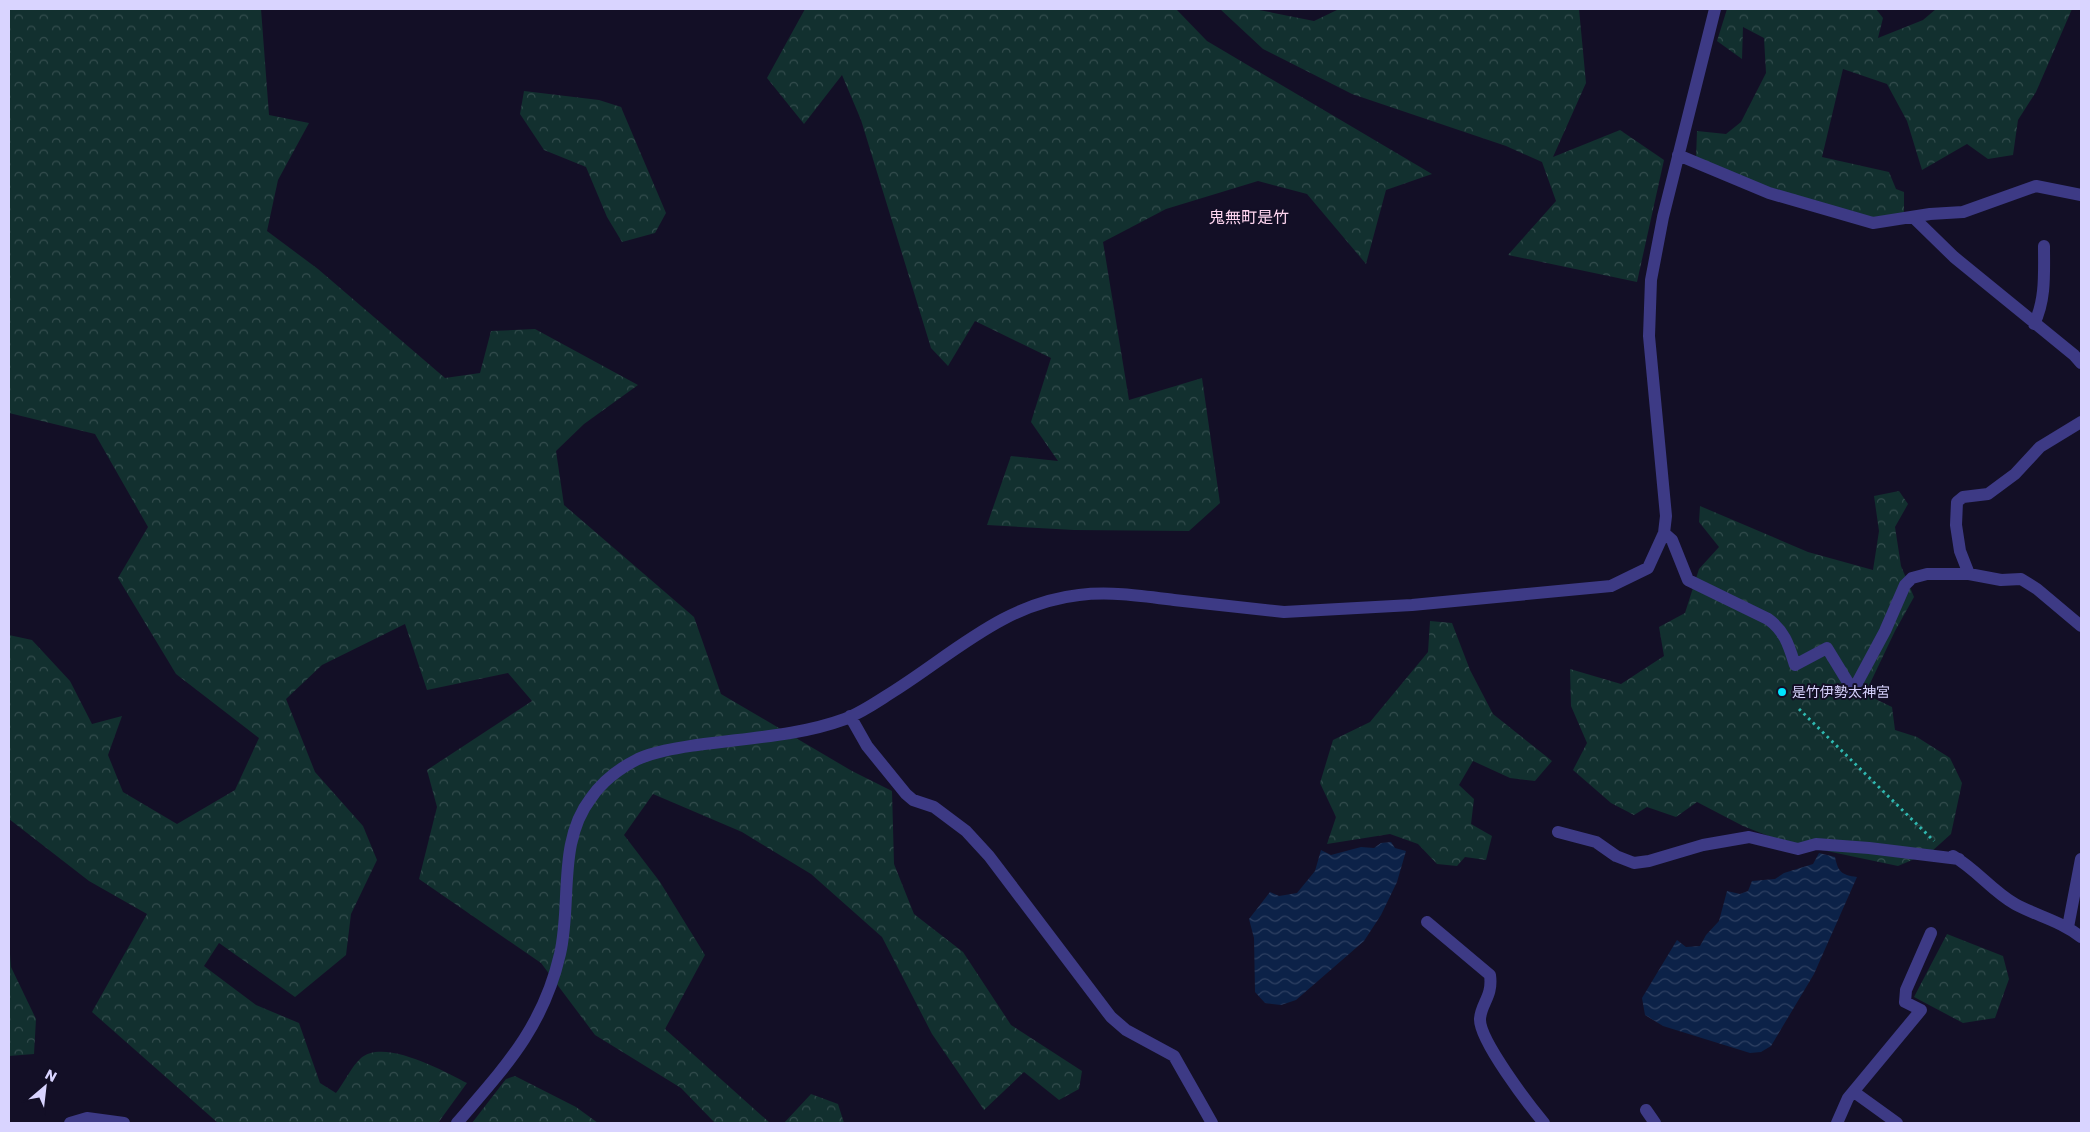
<svg xmlns="http://www.w3.org/2000/svg" width="2090" height="1132" font-family="Poppins,'Noto Sans JP',sans-serif">
  <style>
    .forest { fill: url(#forest-crowns) }
    .water { fill: url(#water-waves) }
    .lines { fill: none; stroke-linecap: round; stroke-linejoin: round }
    .path { stroke: #2fb8b0; stroke-width: 3; stroke-dasharray: 2.5 4; stroke-linecap: butt }
    .minor { stroke: #3d3a85; stroke-width: 12 }
    .poi-dot { fill: #00e5ff; stroke: #130f26; stroke-width: 2 }
    .labels { text-anchor: middle; dominant-baseline: central; stroke-width: 4; stroke-linejoin: round; paint-order: stroke }
    .poi-label { font-size: 14px; fill: #d9d4ff; stroke: #130f26; text-anchor: start }
    .quarter-label { font-size: 16px; fill: #ffd6f0; stroke: #130f26 }
  </style>
  <defs>
    <pattern id="forest-crowns" width="20" height="18" patternUnits="userSpaceOnUse" patternTransform="scale(1.25)"><rect width="20" height="18" fill="#12302f"/><path d="M2 6a3 3 0 1 1 6 0M12 15a3 3 0 1 1 6 0" fill="none" stroke="#344d4e"/></pattern>
    <pattern id="water-waves" width="16" height="10" patternUnits="userSpaceOnUse" patternTransform="scale(1.25)"><rect width="16" height="10" fill="#0c2248"/><path d="M0 5q4-4 8 0t8 0" fill="none" stroke="#2f4163"/></pattern>
  </defs>
  <rect width="100%" height="100%" fill="#130f26"/>
  <path class="forest" d="M9,9h252l8,106 40,8 -31,57 -11,51 51,38 127,109 35,-5 11,-42 44,-2 103,56 -54,39 -28,27 8,54 130,112 27,77 131,77 40,20 2,73 20,50 49,38 48,73 71,46 -3,18 -20,11 -35,-28 -40,38 -52,-76 -50,-97 -71,-63 -69,-42 -89,-38 -29,41 36,47 45,73 -40,74 105,94h-55l-34,-35 -86,-53 -54,-72 -122,-84 18,-72 -10,-37 105,-69 -24,-28 -81,17 -22,-66 -83,41 -36,34 29,73 48,54 14,34 -26,54 -5,41 -51,42 -76,-54 -15,23 52,39 43,18 21,60 16,10c8,-10 15,-26 25,-35 23,-20 83,13 106,25l-29,40h-220l-126,-111 55,-98 -58,-33 -80,-62v-184l23,5 38,41 22,43 30,-8 -14,39 15,37 54,32 58,-34 24,-52 -83,-64 -58,-96 30,-51 -53,-93 -86,-21z
    M805,9h371l31,32 225,133 -46,16 -20,74 -59,-70 -49,-13 -92,28 -63,33 26,158 73,-22 18,125 -31,28 -115,-1 -87,-5 24,-69 47,5 -27,-39 20,-64 -76,-37 -27,45 -17,-18 -70,-228 -19,-45 -38,49 -37,-46z
    M1220,9h34l60,12 25,-12h240l7,74 -33,74 67,-27 44,30 -27,122 -129,-27 48,-54 -14,-39 -36,-16 -154,-52 -89,-45z
    M1727,9h149l7,9 -5,20 45,-18 13,-11h136l-36,83 -18,28 -5,35 -25,4 -21,-15 -45,26 -15,-49 -20,-37 -44,-15 -21,88 67,15 7,17 8,3v24l-31,3 -102,-30 -75,-31 1,-27 29,3 15,-12 25,-49 -2,-35 -21,-11 -1,32 -25,-18z
    M524,91l75,9 22,7 45,106 -11,20 -33,9 -15,-25 -21,-50 -42,-17 -24,-36z
    M1899,491l9,13 -13,23 6,39 13,31 -19,34 -30,63 27,13 3,23 22,7 33,21 12,25 -11,51 -20,18 -33,14 -114,-24 -41,-16 -46,-24 -21,15 -29,-10 -13,8 -23,-12 -38,-33 14,-27 -16,-37 -1,-37 51,15 43,-28 -5,-29 26,-14 14,-44 20,-22 -20,-25 1,-16 108,46 65,18 6,-39 -5,-35z
    M1430,621l22,2 18,47 23,44 59,47 -17,20 -25,-3 -37,-17 -14,24 15,14 -3,25 21,12 -6,24 -21,-3 -8,9 -20,-2 -19,-20 -28,-10 -63,10 9,-27 -16,-34 13,-43 37,-18 58,-70z
    M1947,934l56,22 6,23 -14,39 -32,5 -49,-26z
    M9,941l2,26 25,52 -2,35 -25,2z
    M515,1076l61,31 22,16h-126l34,-44z
    M811,1094l27,10 6,19h-60z"/>
  <path class="water" d="M1391,842l4,6 11,3 -9,31 -16,33 -17,26 -68,59 -15,5 -16,-2 -10,-11 -1,-54 -5,-19 21,-27 9,4 18,-3 18,-22 6,-21 10,5 30,-8 13,1 7,-5z
    M1819,853l16,4c3,15 7,18 22,20l-43,97 -43,72 -10,6 -11,1 -87,-27 -18,-11 -3,-17 35,-58 9,7 14,-1 6,-11 13,-14 8,-30 13,3 8,-3 4,-10 23,-2 9,-6 29,-9z"/>
  <g class="lines">
    <path class="path" d="M1799,709l135,132"/>
    <path class="minor" d="M1678,155l91,38 104,30 57,-9 33,-2 73,-26 45,9
      M1914,218l40,39 120,98 7,8
      M2034,324c12,-24 10,-52 10,-78
      M1664,533l8,7 16,40 80,39c17,12 21,27 27,46l32,-17 25,41 4,-4 29,-54 20,-46 7,-7 15,-4h42l32,6 20,-1 16,10 44,37
      M1969,574l-9,-23 -4,-26 1,-23 6,-5 25,-3 27,-20 25,-27 41,-25
      M850,716l17,30 39,48 7,6 21,7 32,24 23,25 122,161 15,13 48,26 38,67
      M1558,832l38,10 20,14 18,7 15,-2 54,-16 46,-8 49,12 18,-5 53,4 90,11
      M1953,856c23,13 39,35 62,48 22,12 46,17 66,33
      M1427,922l63,53c3,22 -9,28 -10,44 -1,21 49,86 64,104
      M2068,927l13,-68
      M1854,1092l43,31
      M1646,1110l9,13
      M70,1123l17,-5 37,5
      M457,1123c47,-55 86,-95 103,-169 12,-51 -3,-112 31,-156 11,-16 29,-30 47,-39 18,-8 40,-11 59,-14 49,-7 102,-9 148,-26 18,-7 33,-18 49,-28 60,-38 111,-88 185,-96 31,-4 64,1 95,5 37,4 74,8 110,12l128,-7 199,-19 37,-18 16,-35 2,-17 -17,-180 2,-56 12,-63 52,-208
      M1837,1123l11,-25 73,-88 -16,-8 1,-12 25,-57"/>
  </g>
  <circle class="poi-dot" cx="1782" cy="692" r="5"/>
  <g class="labels">
    <g class="poi-label">
      <text x="1792" y="692">是竹伊勢太神宮</text>
    </g>
    <g class="quarter-label">
      <text x="1249" y="217">鬼無町是竹</text>
    </g>
  </g>
  <rect width="2090" height="1132" fill="none" stroke="#d9d4ff" stroke-width="20"/>
  <g transform="translate(45 1087) rotate(28)" stroke="#130f26" stroke-width="4" paint-order="stroke">
  <path d="M0-4L9 19L0 12L-9 19Z" fill="#d9d4ff"/>
  <text y="-8" font-size="14" font-weight="bold" text-anchor="middle" fill="#d9d4ff">N</text>
  </g>
</svg>
